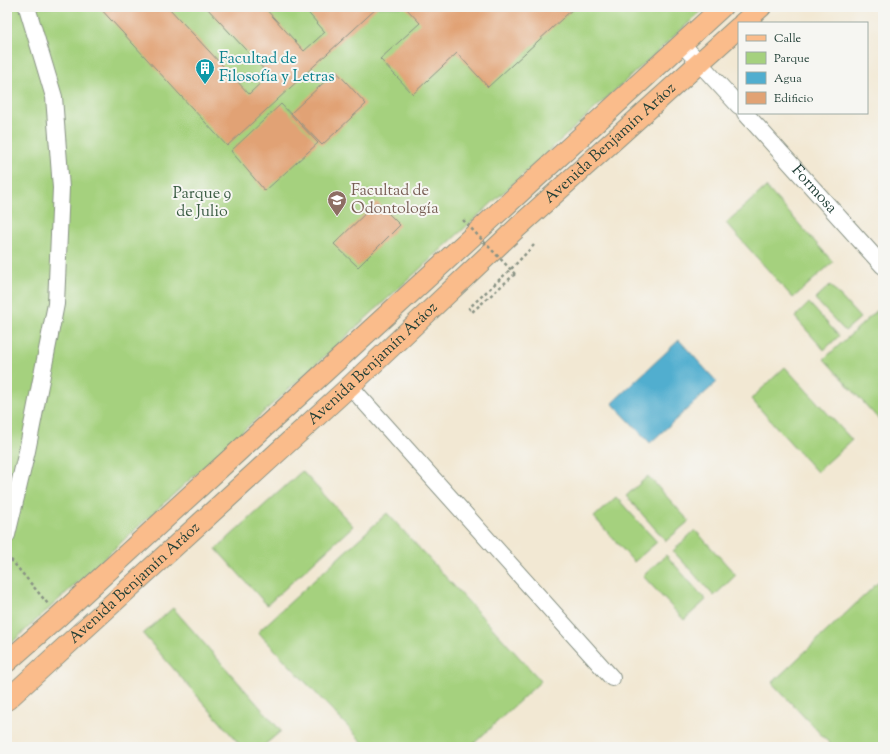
<svg xmlns="http://www.w3.org/2000/svg" width="890" height="754" font-family="'Sorts Mill Goudy',serif">
  <style>
    .green { fill: #a5d17e; stroke: #628759 }
    .water { fill: #51aecf; stroke: #387682 }
    .building { fill: #e1a274 }
    .lines { fill: none; stroke-linecap: round; stroke-linejoin: round }
    .minor-casing { stroke: #889284; stroke-width: 18 }
    .major-casing { stroke: #889284; stroke-width: 22 }
    .path { stroke: #889284; stroke-width: 2.5; stroke-dasharray: 3 3; stroke-linecap: butt }
    .minor { stroke: #fff; stroke-width: 16 }
    .major { stroke: #fabc8b; stroke-width: 20 }
    .path-bridge { stroke: #889284; stroke-width: 2.5; stroke-dasharray: 3 3; stroke-linecap: butt }
    .labels { text-anchor: middle; dominant-baseline: central; stroke-width: 4; stroke-linejoin: round; paint-order: stroke }
    .culture-label { font-size: 16px; fill: #0d838f; stroke: #f6f6f2; text-anchor: start }
    .street-label { font-size: 16px; fill: #1f3d34; stroke: #f6f6f2 }
    .education-label { font-size: 16px; fill: #785e54; stroke: #f6f6f2; text-anchor: start }
    .park-label { font-size: 16px; fill: #3a5b43; stroke: #f6f6f2 }
  </style>
  <rect width="100%" height="100%" fill="#f6f6f2"/>
  <filter id="ink" filterUnits="userSpaceOnUse"><feTurbulence type="fractalNoise" baseFrequency=".025" numOctaves="2"/><feDisplacementMap in="SourceGraphic" scale="8" xChannelSelector="R" yChannelSelector="G"/><feConvolveMatrix kernelMatrix="1 2 1 2 8 2 1 2 1" color-interpolation-filters="sRGB"/></filter>
  <filter id="wash" filterUnits="userSpaceOnUse"><feTurbulence type="fractalNoise" baseFrequency=".012" numOctaves="4" result="noise"/><feDisplacementMap in="SourceGraphic" scale="16" xChannelSelector="R" yChannelSelector="G"/><feGaussianBlur stdDeviation="0.9" result="paint"/><feColorMatrix in="noise" values="0 0 0 0 0 0 0 0 0 0 0 0 0 0 0 0 0 1.4 0 .05"/><feComposite in="paint" operator="in"/></filter>
  <g filter="url(#wash)">
    <rect width="100%" height="100%" fill="#f2e8d3"/>
    <path class="green" d="M7,7h699l-699,640z
      M766,187l67,75 -40,36 -67,-75z
      M830,285l30,33 -15,13 -30,-32z
      M809,303l30,33 -15,14 -29,-33z
      M883,305v119l-59,-65z
      M785,367l67,73 -35,32 -66,-73z
      M302,471l51,55 -86,79 -51,-56z
      M648,476l41,45 -23,20 -40,-45z
      M616,497l41,45 -23,20 -40,-45z
      M387,513l154,168 -71,66h-103l-109,-115z
      M695,530l41,45 -22,21 -41,-45z
      M666,555l40,45 -22,20 -41,-44z
      M883,578v169h-50l-61,-64z
      M173,608l108,123 -19,16h-20l-99,-113z"/>
    <path class="water" d="M679,340l38,42 -67,61 -38,-40z"/>
    <g id="blocks">
      <path class="building" d="M99,7h69l81,87 20,-19 -63,-68h58l40,44 21,-19 -22,-25h75l-151,139z
        M405,7h170l-87,80 -31,-34 -44,41 -33,-35 40,-36z
        M336,71l30,33 -44,41 -31,-32z
        M281,104l37,39 -53,48 -34,-40z
        M377,202l23,23 -42,42 -24,-23z"/>
    </g>
  </g>
  <g filter="url(#ink)">
    <use href="#blocks" fill-opacity="0" stroke="#889284" stroke-width="1"/>
    <g class="lines">
      <g class="minor-casing">
        <g id="minor">
          <path d="M682,44l57,62"/>
          <path id="s1" d="M745,113l138,153"/>
          <path d="M350,386l262,292"/>
          <path d="M7,535l20,-84 29,-147 5,-116 -7,-91 -27,-90"/>
        </g>
      </g>
      <g class="major-casing">
        <g id="major">
          <path d="M743,23l18,-16"/>
          <path d="M7,662l51,-45 664,-610"/>
          <path id="s2" d="M7,700l343,-314 168,-159 221,-200"/>
        </g>
      </g>
      <path class="path" d="M515,274l-43,38 -3,-4 44,-41 21,-22
        M7,555l41,49"/>
      <use href="#minor" class="minor"/>
      <use href="#major" class="major"/>
      <path class="path-bridge" d="M463,220l52,54"/>
    </g>
  </g>
  <defs>
    <g id="building-pin" transform="scale(1)"><path d="M0 17L-7.5 6A9.5 9.5 0 1 1 7.5 6Z" fill="#0f9aa8" stroke="#f6f6f2"/><path d="M-4-6H4V6H1V3H-1V6H-4ZM-2.5-4.3h1.7v1.8h-1.7ZM.8-4.3h1.7v1.8H.8ZM-2.5-1h1.7V.8h-1.7ZM.8-1h1.7V.8H.8Z" fill="#fff"/></g>
    <g id="university-pin" transform="scale(1)"><path d="M0 17L-7.5 6A9.5 9.5 0 1 1 7.5 6Z" fill="#8d6e63" stroke="#f6f6f2"/><path d="M0-5L7-2L0 1L-7-2ZM-4 1L0 2.5L4 1V4Q0 6-4 4Z" fill="#fff"/></g>
  </defs>
  <g fill-rule="evenodd">
    <use href="#building-pin" x="205" y="68"/>
    <use href="#university-pin" x="337" y="200"/>
  </g>
  <g class="labels">
    <g class="culture-label">
      <text x="219" y="59">Facultad de<tspan x="219" dy="18">Filosofía y Letras</tspan></text>
    </g>
    <g class="street-label">
      <text stroke="none"><textPath href="#s2" startOffset="821">Avenida Benjamín Aráoz</textPath></text>
      <text stroke="none"><textPath href="#s1" startOffset="103">Formosa</textPath></text>
      <text stroke="none"><textPath href="#s2" startOffset="497">Avenida Benjamín Aráoz</textPath></text>
      <text stroke="none"><textPath href="#s2" startOffset="173">Avenida Benjamín Aráoz</textPath></text>
    </g>
    <g class="education-label">
      <text x="351" y="191">Facultad de<tspan x="351" dy="18">Odontología</tspan></text>
    </g>
    <g class="park-label">
      <text x="202" y="194">Parque 9<tspan x="202" dy="18">de Julio</tspan></text>
    </g>
  </g>
  <rect width="890" height="754" fill="none" stroke="#f6f6f2" stroke-width="24"/>
  <rect x="738" y="22" width="130" height="92" fill="#f6f6f2" stroke="#a0aca6"/>
  <rect x="746" y="35" width="20" height="6" fill="#fabc8b" stroke="#a0aca6"/>
  <text x="774" y="42" font-size="12" fill="#1f3d34">Calle</text>
  <rect x="746" y="52" width="20" height="12" fill="#a5d17e" stroke="#a0aca6"/>
  <text x="774" y="62" font-size="12" fill="#1f3d34">Parque</text>
  <rect x="746" y="72" width="20" height="12" fill="#51aecf" stroke="#a0aca6"/>
  <text x="774" y="82" font-size="12" fill="#1f3d34">Agua</text>
  <rect x="746" y="92" width="20" height="12" fill="#e1a274" stroke="#a0aca6"/>
  <text x="774" y="102" font-size="12" fill="#1f3d34">Edificio</text>
</svg>
